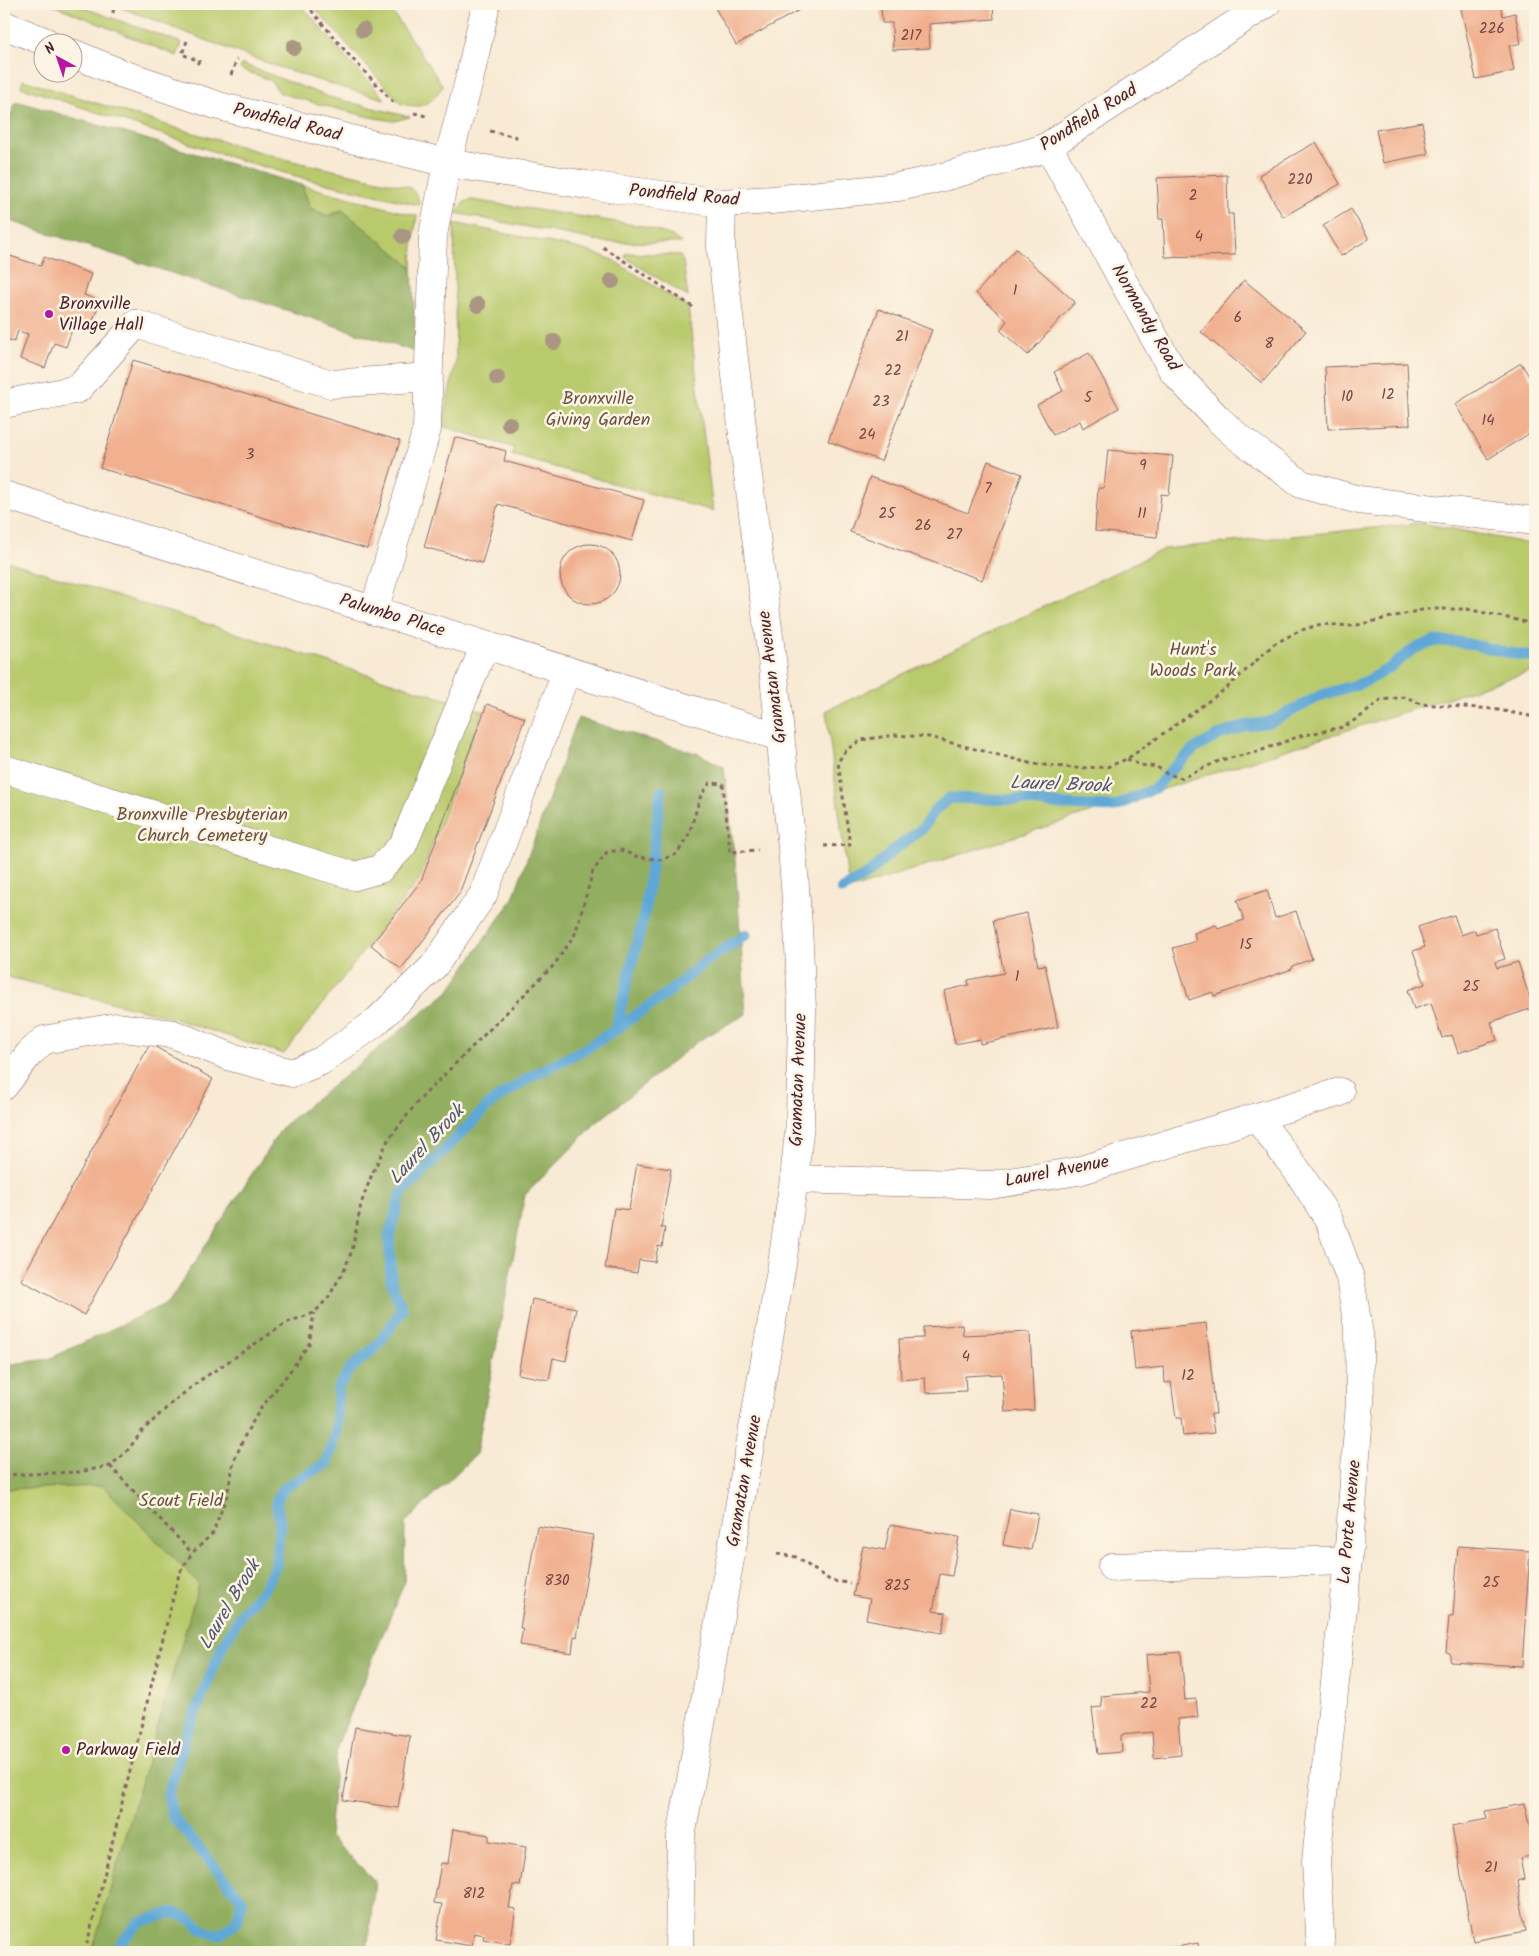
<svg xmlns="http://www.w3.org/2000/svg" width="1539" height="1956" font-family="Kalam,sans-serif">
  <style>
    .green { fill: #b9ca6d; stroke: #82744c }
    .forest { fill: #92ae60; stroke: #6e6646 }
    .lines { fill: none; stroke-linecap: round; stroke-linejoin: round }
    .stream { stroke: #5fa7d6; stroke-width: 11 }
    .building { fill: #f1b190 }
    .minor-casing { stroke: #876666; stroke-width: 29 }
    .path { stroke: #876666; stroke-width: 3; stroke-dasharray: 4 4; stroke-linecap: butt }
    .minor { stroke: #fff; stroke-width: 28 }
    .tree { fill: #aa9682 }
    .poi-dot { fill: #b5179e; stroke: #fcf5e5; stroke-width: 2 }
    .labels { text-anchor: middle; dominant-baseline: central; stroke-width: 5; stroke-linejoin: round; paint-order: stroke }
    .number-label { font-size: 15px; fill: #744444 }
    .street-label { font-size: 18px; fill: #4a1f2b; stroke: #fcf5e5 }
    .poi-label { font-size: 18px; fill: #4a1f2b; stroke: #fcf5e5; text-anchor: start }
    .park-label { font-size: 18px; fill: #6b523f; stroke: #fcf5e5 }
    .water-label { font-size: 19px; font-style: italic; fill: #52556f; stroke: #fcf5e5 }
  </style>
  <rect width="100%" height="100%" fill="#fcf5e5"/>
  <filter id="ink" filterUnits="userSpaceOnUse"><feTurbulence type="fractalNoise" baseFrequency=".02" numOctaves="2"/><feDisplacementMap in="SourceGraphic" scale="10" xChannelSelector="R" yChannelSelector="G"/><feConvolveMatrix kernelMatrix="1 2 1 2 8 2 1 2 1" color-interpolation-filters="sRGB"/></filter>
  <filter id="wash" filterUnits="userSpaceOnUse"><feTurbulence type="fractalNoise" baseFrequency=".0096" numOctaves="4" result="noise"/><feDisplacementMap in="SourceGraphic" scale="20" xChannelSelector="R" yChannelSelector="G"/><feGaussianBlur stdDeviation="1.12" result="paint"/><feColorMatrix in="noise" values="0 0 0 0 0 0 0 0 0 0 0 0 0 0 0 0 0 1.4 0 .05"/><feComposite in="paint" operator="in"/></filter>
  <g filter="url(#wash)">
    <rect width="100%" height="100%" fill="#f8ead4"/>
    <path class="green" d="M51,4h22l109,39 -5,13z
      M122,4h179l43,52 41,43c-90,-22 -176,-58 -263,-91z
      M311,4h76l56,82c-14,19 -18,23 -42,18z
      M242,64l87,33 81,20 -16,4 -25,-4 -47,-12 -42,-12 -10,-13 -30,-11z
      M23,80l153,48 112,32 121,27c6,5 10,10 10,18l-113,-26 -73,-21 -212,-71z
      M302,185l115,31 -4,27 -1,24 -70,-57 -15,6 -17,-8z
      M472,200l171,26 29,10 9,7 -76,-1 -150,-29 9,-11z
      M454,223l127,26 30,10 77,48 25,204 -202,-56 3,-7 -72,-22 14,-65z
      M627,253l52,2 4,6 5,36 -62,-39 -1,-3z
      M1422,523l113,22v125l-686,220 -23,-179 338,-162z
      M4,560l479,151 -63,167 -136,176 -125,-40 -155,-38z
      M695,1037l-163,118 -286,797h-242v-580l49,-6z"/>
    <path class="forest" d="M16,101l286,84 8,23 17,8 15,-6 70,57 4,85 -412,-133v-84z
      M578,718l121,36 25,13 11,94 11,153 -48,27 -102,82 -71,72 -49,259 -71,69 -1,60 -67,163 -8,90 46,45 -8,71h-275l107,-368 -96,-98 -99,3v-124l45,-6 120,-57 114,-176 165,-134 65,-94z"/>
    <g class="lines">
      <path class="stream" d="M842,889l27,-16 25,-23 29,-22 12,-18 14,-12 73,2 41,5 51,2 43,-20 10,-13 27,-25 25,-14 25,-9 26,-4 52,-27 43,-13 26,-15 22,-18 22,-8 25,1 50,11 25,4
        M615,1030l30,-119 16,-120
        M113,1952l25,-29 35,-11 18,8 13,11 16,4 17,-13 5,-22 -69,-83 -5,-22 18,-60 37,-90 19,-32 21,-23 13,-25 4,-43 -4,-19 6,-14 45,-26 9,-31 2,-44 13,-20 26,-22 25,-36 -11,-30 -2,-44 12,-42 90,-91 39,-26 53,-27 32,-20 54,-38 37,-31 40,-26"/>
    </g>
    <g id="blocks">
      <path class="building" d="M713,4h97l-74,41z
        M881,4h112l1,15 -65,5 1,24 -37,2 -1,-27h-10z
        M1460,4h40l3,12 12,-3 6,30 -12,3 5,25 -38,8z
        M1422,122l6,32 -45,9 -7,-33z
        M1316,142l24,42 -57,33 -24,-42z
        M1227,175l1,39h5l2,41 -70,2 -2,-38h-4l-2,-41z
        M1351,209l18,30 -28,17 -18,-30z
        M1016,249l59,53 -47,53 -28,-25 7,-9 -31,-28z
        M4,254l37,12 3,-9 47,17 -7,21 16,6 -11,31 -16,-5 -7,20 -12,-4 -9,25 -25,-9 8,-25 -10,-3 -4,11 -10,-4z
        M1244,280l62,51 -44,52 -61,-51z
        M879,309l53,21 -51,131 -53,-20z
        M1089,353l30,55 -36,20 -3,-7 -27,14 -16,-30 26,-14 -9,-19z
        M133,360l267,81 -33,108 -267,-81z
        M1407,363l3,62 -82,4 -3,-62z
        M1521,363l14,23v44l-47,29 -33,-55z
        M455,437l51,14 -2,10 140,39 -12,41 -134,-37 -16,59 -58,-16z
        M1108,450l65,6 -4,39 -8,-1 -4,43 -62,-6 3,-43h6z
        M988,461l34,13 -40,106 -132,-48 20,-55 98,36z
        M560 574a30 30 0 1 1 60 0a30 30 0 1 1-60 0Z
        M487,704l38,14 -66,176 -58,75 -30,-24 50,-64z
        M1267,890l8,28 21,-7 16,48 -20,7v3l-78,27 -1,-4 -24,8 -16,-52 23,-7 -2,-8 22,-8 2,4 26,-9 -7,-20z
        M1027,913l11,53 7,-1 13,62 -78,17v-5l-25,5 -11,-53 25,-6 -1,-5 36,-7 -11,-53z
        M1454,915l7,20 14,-5 1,4 19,-6 10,31 -10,3 2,6 21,-6 15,46 -42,14 6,18 -39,13 -6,-18 -10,3 -11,-35 -17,6 -6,-19 17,-6 -12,-33 12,-4 -7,-20z
        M150,1044l63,35 -129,236 -63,-35z
        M637,1164l34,5 -10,59h4l-3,19 -4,-1 -3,16 -16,-2 -2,13 -32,-5 9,-60 15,2z
        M532,1299l44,9 -10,53 -13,-3 -4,22 -31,-6z
        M1206,1323l10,91h-5l3,19 -31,3 -2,-18h-5l-5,-36 -6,1 -1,-16 -29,3 -4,-39z
        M962,1325l1,10 67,-3 4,78 -29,2 -3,-38 -37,2 1,15 -40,2 -1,-15 -24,2 -2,-41 24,-1v-11z
        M1010,1509l28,5 -7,36 -28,-5z
        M890,1525l69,12 -7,39 -12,-2 -7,37 13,2 -4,20 -76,-14 4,-20 -17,-3 10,-50 22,4z
        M537,1526l56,9 -16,102 -3,-1 -2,17 -52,-8 3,-17h-3z
        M1458,1546l72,5 -8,115 -72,-4v-9l-4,-1 3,-36h4z
        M1181,1652l4,48 11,-1 2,18 -20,2 3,36 -27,3 -2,-26 -31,3 1,17 -24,2 -6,-46 10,-1 -1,-11 48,-4 -3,-37z
        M355,1727l55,9 -12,72 -55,-8z
        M1524,1804l5,20 6,-1v32l-15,3 4,21 -7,2 9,50 -53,10 -21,-115 35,-7 -2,-8z
        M453,1829l36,6v6l37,6 -6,39 -7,-1 -4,23 7,1 -6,35 -27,-5 1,-4 -10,-2 -2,13 -36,-6 6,-36 -8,-1 7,-40 7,1z
        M1198,1943l2,9h-46v-1z"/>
    </g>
  </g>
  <g filter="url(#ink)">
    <use href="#blocks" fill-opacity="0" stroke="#876666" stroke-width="1"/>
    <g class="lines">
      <g class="minor-casing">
        <path id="minor" d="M4,25l42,17
          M72,53l48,20 99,33 228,57 140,22 135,18 50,-3 126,-13 34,-7 104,-29 12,-5 218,-142
          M1048,146l125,225 45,48 20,18 63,47 58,16 176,21
          M4,404l74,-15 58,-65 195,60 98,-7
          M4,495l776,242
          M374,611l53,-182 6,-194 14,-72 22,-82 17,-77
          M4,769l351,107 25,-7 23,-24 82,-200
          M4,1086l25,-32 15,-14 72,-13 57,7 58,23 61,16 29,-12 54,-38 59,-57 49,-71 84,-225
          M1257,1118l42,55 30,47 21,58 9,56 1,68 -12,158 -32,301 5,91
          M794,1179l197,6 87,-14 262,-79
          M1112,1567l236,-7
          M679,1952l2,-115 101,-573 12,-85 6,-56 2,-114 -4,-83 -6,-78 -19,-181 -28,-215 -24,-205 1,-44"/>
      </g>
      <path class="path" d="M306,4l42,50 48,51
        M113,13l1,-9
        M187,41l-5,13 17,7 -2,3
        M231,75l6,-16
        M4,108l6,-18
        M414,113l12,3
        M490,131l31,7
        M603,247l90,60
        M1127,759l13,6 17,2 10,7 15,4 39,-18 36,-8 43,-16 43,-9 20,-12 18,-15 25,-3 15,7 72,5 42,8
        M824,846l26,-1 -12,-83 8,-12 15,-10 34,-5 34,2 104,27 42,4 32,-1 20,-8 47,-33 54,-39 46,-43 25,-13 22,-7 32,2 73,-17h41l68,15
        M110,1466l82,87
        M4,1475l75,-3 31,-6 17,-15 16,-21 31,-29 28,-22 86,-57 26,-9 14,-15 16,-28 8,-19 9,-47 11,-30 16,-34 31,-40 135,-135 21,-31 18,-63 14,-19 14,-2 17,7 23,3 16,-6 12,-20 12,-39 9,-12 13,1 7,68 28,-2
        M777,1554l19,3 35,24 19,2
        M85,1952l94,-378 13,-21 21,-20 14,-38 7,-34 12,-28 15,-25 27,-34 21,-30 5,-31"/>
      <use href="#minor" class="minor"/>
    </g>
    <g class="tree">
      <circle cx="363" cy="30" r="8"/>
      <circle cx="294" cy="47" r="8"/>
      <circle cx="403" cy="236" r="8"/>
      <circle cx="612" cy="281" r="8"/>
      <circle cx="478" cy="305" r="8"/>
      <circle cx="554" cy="342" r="8"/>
      <circle cx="497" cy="378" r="8"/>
      <circle cx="509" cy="424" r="8"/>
    </g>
  </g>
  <g class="poi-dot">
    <circle cx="49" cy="314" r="5"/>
    <circle cx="66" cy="1750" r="5"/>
  </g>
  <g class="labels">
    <g class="number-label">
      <text x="1492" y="29">226</text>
      <text x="911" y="36">217</text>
      <text x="1300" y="180">220</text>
      <text x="1193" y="196">2</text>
      <text x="1199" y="237">4</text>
      <text x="1015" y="291">1</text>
      <text x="1238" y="318">6</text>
      <text x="902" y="337">21</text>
      <text x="1269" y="344">8</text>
      <text x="893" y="371">22</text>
      <text x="1388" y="395">12</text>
      <text x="1347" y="397">10</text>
      <text x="1088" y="398">5</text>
      <text x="881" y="402">23</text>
      <text x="1488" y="421">14</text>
      <text x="867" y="435">24</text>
      <text x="250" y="455">3</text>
      <text x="1143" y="466">9</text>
      <text x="988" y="489">7</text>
      <text x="887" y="514">25</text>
      <text x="1142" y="514">11</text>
      <text x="923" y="526">26</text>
      <text x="954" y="535">27</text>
      <text x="1246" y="945">15</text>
      <text x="1017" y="977">1</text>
      <text x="1471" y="987">25</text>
      <text x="966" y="1357">4</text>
      <text x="1188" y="1376">12</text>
      <text x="557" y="1581">830</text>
      <text x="1491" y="1583">25</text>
      <text x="897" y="1586">825</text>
      <text x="1149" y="1704">22</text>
      <text x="1491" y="1868">21</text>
      <text x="474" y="1894">812</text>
    </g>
    <g class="street-label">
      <text transform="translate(1089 118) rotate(-32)">Pondfield Road</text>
      <text transform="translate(287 123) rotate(14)">Pondfield Road</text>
      <text transform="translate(684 196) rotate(5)">Pondfield Road</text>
      <text transform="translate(1145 318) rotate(60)">Normandy Road</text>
      <text transform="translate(392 616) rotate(17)">Palumbo Place</text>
      <text transform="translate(773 677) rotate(-97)">Gramatan Avenue</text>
      <text transform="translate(799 1080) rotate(-88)">Gramatan Avenue</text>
      <text transform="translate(1057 1172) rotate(-11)">Laurel Avenue</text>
      <text transform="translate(745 1481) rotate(-80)">Gramatan Avenue</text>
      <text transform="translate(1350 1522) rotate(-85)">La Porte Avenue</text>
    </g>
    <g class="poi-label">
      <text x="59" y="304">Bronxville<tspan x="59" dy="21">Village Hall</tspan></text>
      <text x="76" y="1750">Parkway Field</text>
    </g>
    <g class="park-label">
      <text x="598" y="399">Bronxville<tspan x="598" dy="21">Giving Garden</tspan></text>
      <text x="1193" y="650">Hunt's<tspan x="1193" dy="21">Woods Park</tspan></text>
      <text x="202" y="815">Bronxville Presbyterian<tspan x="202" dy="21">Church Cemetery</tspan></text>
      <text x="181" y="1501">Scout Field</text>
    </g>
    <g class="water-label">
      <text transform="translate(1060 785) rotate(2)">Laurel Brook</text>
      <text transform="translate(427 1145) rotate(-47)">Laurel Brook</text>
      <text transform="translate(230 1605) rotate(-59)">Laurel Brook</text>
    </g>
  </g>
  <rect width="1539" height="1956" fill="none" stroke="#fcf5e5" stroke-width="20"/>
  <g transform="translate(58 58) rotate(320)"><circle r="24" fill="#fcf5e5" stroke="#b59f9b"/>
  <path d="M0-4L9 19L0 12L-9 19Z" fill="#b5179e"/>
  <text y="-8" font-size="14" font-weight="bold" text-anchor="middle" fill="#4a1f2b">N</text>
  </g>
</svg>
